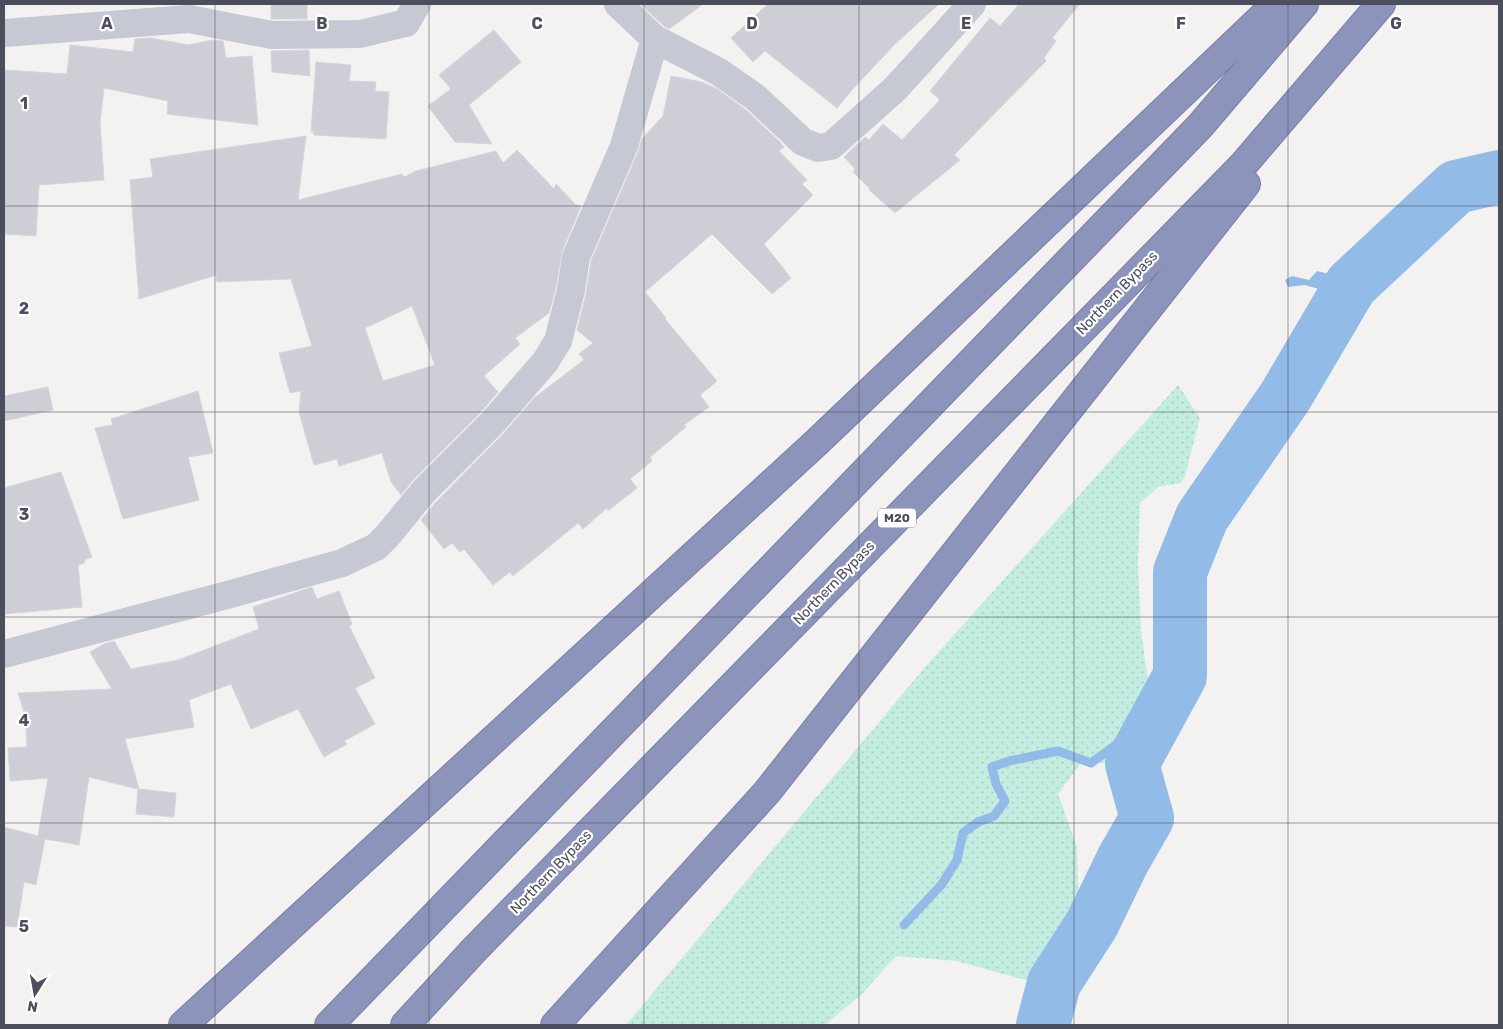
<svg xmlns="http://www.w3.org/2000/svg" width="1503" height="1029" font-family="Rubik,sans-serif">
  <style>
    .grass { fill: url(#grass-dots) }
    .water { fill: #93bbe7 }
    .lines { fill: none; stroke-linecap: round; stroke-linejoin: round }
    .stream { stroke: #93bbe7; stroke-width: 9 }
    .river { stroke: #93bbe7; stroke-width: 54 }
    .building { fill: #cecfd6; stroke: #d5d5dc; fill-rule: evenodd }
    .highway-casing { stroke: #777fa8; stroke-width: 30 }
    .street { stroke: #c6c9d4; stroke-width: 28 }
    .highway { stroke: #8c94bc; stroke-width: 28 }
    .grid { fill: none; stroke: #4a4e5d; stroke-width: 1; stroke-opacity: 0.55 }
    .labels { text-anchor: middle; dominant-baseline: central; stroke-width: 4.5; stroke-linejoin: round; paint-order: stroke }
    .shield { fill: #fff; stroke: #80838e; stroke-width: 1 }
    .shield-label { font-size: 12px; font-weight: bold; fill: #4a4e5d }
    .street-label { font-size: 14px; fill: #4a4e5d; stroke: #fff }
    .grid-label { font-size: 16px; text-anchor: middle; font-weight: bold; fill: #4a4e5d; stroke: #fff; stroke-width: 4.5; stroke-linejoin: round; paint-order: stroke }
  </style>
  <defs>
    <pattern id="grass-dots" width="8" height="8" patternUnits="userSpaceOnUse" patternTransform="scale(1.25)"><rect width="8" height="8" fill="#c3ede1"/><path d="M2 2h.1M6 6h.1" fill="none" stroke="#a9cdc3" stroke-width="1.8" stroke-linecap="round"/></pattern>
  </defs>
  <rect width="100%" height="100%" fill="#f3f2f1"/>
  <path class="grass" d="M1178,385l22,33 -15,58 -4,7 -23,4 -18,16 -2,61 3,66 9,65 -24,67 -45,1 -23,31 19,53 1,46 7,57 -56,31 -73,-20 -60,-5 -33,37 -38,32h-199l300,-359z"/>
  <path class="water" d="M1376,245h17l-14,40 -22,15 -19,8 -6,-7 -3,-9 -24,-7 -17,2 -3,-7 7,-4 17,4 8,-9 20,5 21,-14z
    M1332,318c-5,25 -10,31 -29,48l-1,13 -8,37 -15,18 -34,21 -1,-11 5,-22 17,-14 37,-42 -7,-17v-13z
    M1192,542l3,18 -5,19 -10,19c-14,-27 -9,-35 12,-56z
    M1180,614l16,25 4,24 -16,25 -19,15 -2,-21z"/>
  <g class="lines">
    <path class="stream" d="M904,925l38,-41 15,-24 6,-27 15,-11 16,-6 11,-15 -9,-17 -4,-17 17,-6 49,-10 33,12 29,-21 25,-3"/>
    <path class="river" d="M1043,1025l11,-42 38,-59 31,-64 24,-42 -15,-54 48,-88v-104l22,-55 83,-120 66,-112 105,-98 43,-10"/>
  </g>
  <path class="building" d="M271,4h36v15h-36z
    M640,4h63l-34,25 -5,-3z
    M768,4h171l-44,40 -43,46 -15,18 -72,-57 -12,11 -22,-24z
    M1019,4h61l-28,34 4,3 -12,17 2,3 -92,94 6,5 -65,53 -26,-23 1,-1 -17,-17 2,-3 -11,-12 21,-20 4,3 14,-16 19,16 38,-40 -10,-9 60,-73 10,8z
    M494,30l27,32 -52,43 23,39 -37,-2 -27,-36 23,-17 -12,-14z
    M151,38l37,7 25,-5 10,1 3,17 26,-2 6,69 -91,-11 1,-13 -64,-13 -4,35 4,57 -65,5 -3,51 -32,-2v-164l63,4 3,-29 63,7 2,-13z
    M309,50l1,26 -38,-4 -1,-21z
    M316,62l35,3 -2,16 27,1 -1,9 14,1 -3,47 -72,-4v-3h-3z
    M671,76l31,6 15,7 28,20 34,32 5,6 -5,4 28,29 -5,4 11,11 -49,49 27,34 -19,16 -60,-60 -67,58 21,26 -1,1 52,62 -17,14 9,12 -25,18 2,2 -36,30 2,4 -22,18 7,9 -29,23 -1,-3 -24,21 -5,-6 -65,53 -3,-4 -17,13 -29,-36 -4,3 -8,-9 -8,6 -23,-29 15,-18 67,-68 31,-36 50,-38 -5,-6 14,-11 -16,-13 9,-36 5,-33 47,-109 4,-13 21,-23z
    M306,136l-8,64 104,-26 2,3 12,-6 80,-20 7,12 14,-13 37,39 2,-5 19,20 6,2 -19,45 -6,36 -7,26 -34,25 5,6 -36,32 14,16 -17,20 -68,68 -12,15 -10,-13 -9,-29 -43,13 -2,-7 -23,6 -15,-53 2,-21 -11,2 -11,-40 33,-7 -21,-67 -74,3 -1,-7 -77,24 -9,-119 23,-3 -3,-18zM412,306l23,59 -52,16 -18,-53z
    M48,387l5,23 -49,11v-25z
    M198,391l15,62 -25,4 11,43 -76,19 -28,-91 18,-3 -2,-6z
    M61,472l31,85 -8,3 1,3 -7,2 4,42 -78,7v-126z
    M312,587l5,12 22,-8 13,33 -3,2 26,52 -20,10 20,36 -31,17 3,3 -23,13 -26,-48 -47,20 -20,-45 -42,16 5,27 -69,12 14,50 37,4 -2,24 -38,-3 2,-25 -49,-12 -10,68 -34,-6 -9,46 -12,-3 -7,45 -13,-1v-99l34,9 10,-58 -38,3 -2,-33 19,-1 -2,-32 -7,-22 94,-4 -22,-37 14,-8 10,-3 17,28 47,-9 81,-31 -6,-22z"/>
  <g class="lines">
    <g class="highway-casing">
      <path id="highway" d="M183,1025l634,-583 459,-438
        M329,1025l871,-899 104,-122
        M405,1025l70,-76 768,-784 138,-161
        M555,1025l212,-233 479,-608"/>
    </g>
    <path class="street" d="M618,4l37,35 64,33 36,25 48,45 15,6 13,-2 64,-57 77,-85
      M4,33l185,-14 83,16 88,-1 46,-11 11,-19
      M4,654l227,-60 111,-31 34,-16 12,-12 36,-44 68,-68 53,-61 13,-21 13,-51 5,-33 48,-111 31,-107"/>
    <use href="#highway" class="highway"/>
  </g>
  <path class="grid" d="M215,4v1021M429,4v1021M644,4v1021M859,4v1021M1074,4v1021M1288,4v1021M4,206h1495M4,412h1495M4,617h1495M4,823h1495"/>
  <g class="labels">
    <rect class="shield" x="878" y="508.5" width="38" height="19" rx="4"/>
    <g class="shield-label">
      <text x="897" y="518">M20</text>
    </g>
    <g class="street-label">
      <text transform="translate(1117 293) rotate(-46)">Northern Bypass</text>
      <text transform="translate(834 583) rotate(-46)">Northern Bypass</text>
      <text transform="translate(551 872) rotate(-46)">Northern Bypass</text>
    </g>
  </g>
  <g class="grid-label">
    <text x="107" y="29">A</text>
    <text x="322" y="29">B</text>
    <text x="537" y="29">C</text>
    <text x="752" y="29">D</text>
    <text x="966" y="29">E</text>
    <text x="1181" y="29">F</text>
    <text x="1396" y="29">G</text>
    <text x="24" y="109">1</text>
    <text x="24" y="314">2</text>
    <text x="24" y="520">3</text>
    <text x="24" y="726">4</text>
    <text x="24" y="932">5</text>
  </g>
  <rect width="1503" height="1029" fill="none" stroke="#4a4e5d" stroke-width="10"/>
  <g transform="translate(35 994) rotate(191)" stroke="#ffffff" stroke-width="4" paint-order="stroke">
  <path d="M0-4L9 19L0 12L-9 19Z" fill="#4a4e5d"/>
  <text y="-8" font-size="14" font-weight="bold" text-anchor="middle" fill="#4a4e5d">N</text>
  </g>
</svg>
